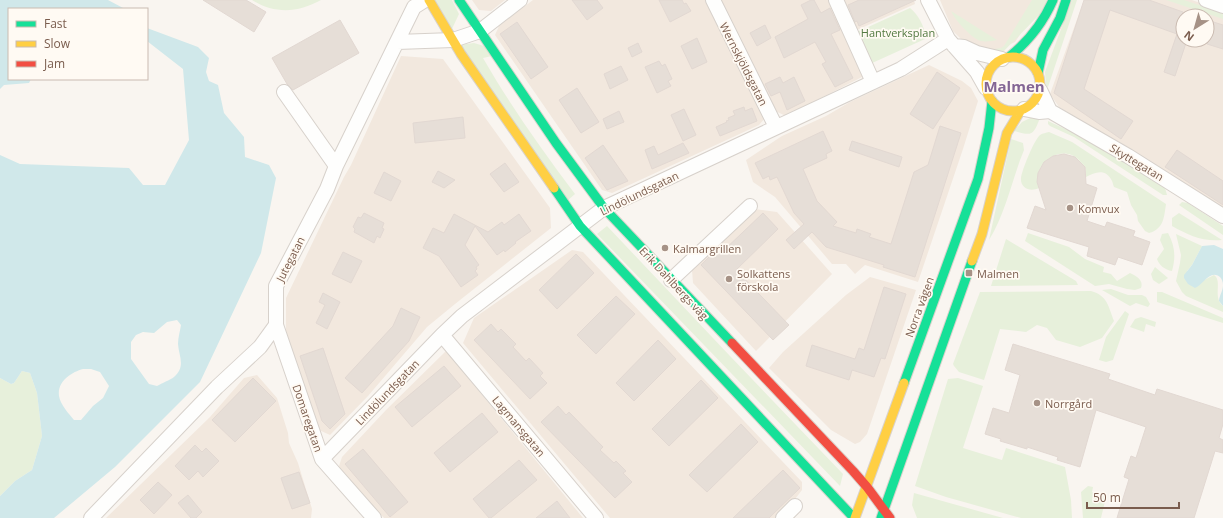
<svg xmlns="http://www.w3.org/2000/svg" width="1223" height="518" font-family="'Open Sans',sans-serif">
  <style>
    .residential { fill: #f2e8de; fill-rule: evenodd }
    .green { fill: #e7f0db }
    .water { fill: #d0e8ea; fill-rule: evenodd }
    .building { fill: #e6ded7; stroke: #e2d8d2 }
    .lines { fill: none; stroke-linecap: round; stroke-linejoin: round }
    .street-casing { stroke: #d7d1cb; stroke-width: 16 }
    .fast-casing { stroke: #d9d2cb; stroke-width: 11 }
    .slow-casing { stroke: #d9d2cb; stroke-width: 11 }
    .jam-casing { stroke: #d9d2cb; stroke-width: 11 }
    .street { stroke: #fefefd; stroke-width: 14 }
    .fast { stroke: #16e098; stroke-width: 9 }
    .slow { stroke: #ffcf43; stroke-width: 9 }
    .jam { stroke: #f24e42; stroke-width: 9 }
    .poi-dot { fill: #a69286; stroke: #fffaf3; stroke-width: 1.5 }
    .labels { text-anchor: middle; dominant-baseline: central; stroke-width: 3.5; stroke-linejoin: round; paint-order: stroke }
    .park-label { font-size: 11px; fill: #537a41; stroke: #fffaf3 }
    .street-label { font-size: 11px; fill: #7a5c4d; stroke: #fffaf3 }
    .poi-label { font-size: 11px; fill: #7a5c4d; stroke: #fffaf3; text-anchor: start }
    .district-label { font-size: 15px; font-weight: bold; fill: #846695; stroke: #fffaf3 }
  </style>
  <rect width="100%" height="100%" fill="#f9f5f0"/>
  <path class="residential" d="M472,0h33l-14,11 -12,-1z
    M533,0h172l60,118 -6,7 -147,68 -10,-3 -107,-155 4,-9z
    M720,0h194l1,4 -67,30 16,42 -78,40 -13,-6z
    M940,0h103l-28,42 -22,10 -28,-9 -12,-12z
    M1084,0h108l31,11v200l-164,-104 -9,-13zM1183,16h24v24h-24z
    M401,56l42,3 107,149 1,20 -96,76 -28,23 -59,69 -38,39 -11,-5 -33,-91v-41l58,-121 7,-12z
    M929,65l33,16 9,7 7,13 -15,48 -45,133 -53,-17 -10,9 -9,-10h-14l-57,-67 -22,-15 -7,-22 36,-24 44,-20 24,-14z
    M754,209l23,3 55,62 -76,77 -63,-68 -1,-13 31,-35z
    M572,250l11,2 219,230v8l-10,13 -16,15h-166l-147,-175 11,-25z
    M870,277l46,13 -49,144 -7,8 -5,2 -24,-14 -62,-62 14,-16 63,-57z
    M446,351l137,167h-199l-40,-42 -5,-10 3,-9 44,-47z
    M257,375l20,23 11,35 1,10 9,20 14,46 -1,9h-205l104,-101 34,-39z"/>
  <path class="green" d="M252,0h69c-23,13 -47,14 -69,0z
    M433,0h19l7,14 -8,17z
    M1032,0h15l-7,14 -38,39 -13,-3 12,-2 3,-2z
    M1072,0h5l-29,87 -2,-2 -1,-13z
    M1166,0h18l39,13v6z
    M910,8c8,6 16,20 15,31l-55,25 -15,-31z
    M951,11l46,29c-4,1 -12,2 -16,1 -9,-2 -26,-21 -30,-30z
    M474,43l10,3 8,10 -9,2c27,47 59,92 92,136l-8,7 -108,-156z
    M1032,117l8,1c-7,18 -8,18 -26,13l8,-9z
    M1048,121l52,24 65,43 2,7h-4l-89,-58 -24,-11 -2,-2z
    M1049,132l23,10 94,62c-2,13 -2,25 -17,29l-4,-2 -7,-10 -1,-6 -6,-10 -4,-13 -13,-5c-1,-2 -1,-4 -2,-6 -6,-13 -17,-9 -26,-4 -1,-3 0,-7 -1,-10 -1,-2 -5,-5 -6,-7 -18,-18 -48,4 -40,28 -8,4 -19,1 -18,-10 1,-8 13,-38 19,-43 3,-2 6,-2 9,-3z
    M1011,139l12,4 1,7c-12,29 -18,63 -35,90z
    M1182,202l6,1 35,23v9l-44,-30z
    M1179,213l43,27c-19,2 -34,-5 -50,-14v-8z
    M607,226l123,130 113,118 -3,12 -243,-252z
    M1028,233l41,14 16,12 19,8 -1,5 8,2 6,7 13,-8c6,3 14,7 11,15l-6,2 -8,-1 -18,-5 -14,2 -70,-45z
    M1168,233c7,13 8,24 4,38 -7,-1 -13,-6 -15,-12l7,-10 -4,-9 2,-6z
    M1176,234l26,12 -10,19 -5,6 17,9 10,-5c9,6 -2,22 9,31v6l-37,-16 -4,-4 -6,-11 4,-18 1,-8z
    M1006,239l70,42 2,4 -87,1z
    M1155,267l13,11 -9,6 -6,-4 -2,-6z
    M1111,289l17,6h14l4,2 4,7 -2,3 -12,-4 -6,3 -28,-16z
    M1091,291c17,5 17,15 23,30l-12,17 -22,9 -24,-7 -9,-12 -10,-3 -11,7 -26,-3 -16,51 -25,-8 -5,-6 -1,-2 27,-72z
    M1157,292h5l61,26v5l-66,-21z
    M1125,311l4,3 -16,46 -7,2 -7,-2 7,-23z
    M1141,317l15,5 -1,5 -9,-3 -2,8 -14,-5 5,-8z
    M22,371l8,2 7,20 5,43 -10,34 -17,11 -15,15v-118l11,6 3,-1z
    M958,378l25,8 -20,62 39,12 4,-12 59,19 6,33 1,18h-51l-75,-21 -31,-11 33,-107z
    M1088,486l5,1 -1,5 14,5 -5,21h-18l-2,-26z
    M914,493l89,25h-86l-5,-13z"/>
  <path class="water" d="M0,0h108l17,9h-116v70h22l-2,4 -25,2 -4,4z
    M147,28l51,19 11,11 -3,14 3,9 9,4 6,28 20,24 1,20 24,8 7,13 -15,75 -61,129 -85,85 -61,51h-54v-22l15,-15 17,-11 10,-34 -5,-43 -7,-20 -8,-2 -8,12 -3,1 -11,-6v-223l20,9 109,4 14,17h22l24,-45 -6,-71 -36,-28zM177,320l4,5c-1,6 -3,13 -3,19 1,13 8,22 -4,33 -4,3 -12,6 -17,9l-8,-2 -18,-25v-17l5,-7 7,-3 11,1 13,-11zM83,369h8l9,3 9,14 -6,12 -10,8 -12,14h-7c-5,-6 -14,-16 -15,-24 -2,-15 13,-24 24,-27z
    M1214,245l9,4v57l-4,-5c0,-5 4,-10 4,-16 0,-3 -1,-6 -3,-8 -10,-8 -17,8 -25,11l-7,-4 -4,-6v-3l8,-10 10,-19z"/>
  <path class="building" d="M203,0h43l20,12 -12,20z
    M572,0h25l6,8 -16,12z
    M659,0h23l2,4 2,-1 5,8 -21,11z
    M811,0h3l7,13 9,-5 10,22 -9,4 22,44 -18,9 -13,-23 4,-2 -11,-20 -31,16 -9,-21 33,-18 -7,-14z
    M859,0h57l-57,26 -2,-5 -2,1 -7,-17z
    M1084,0h65l34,12v28h4l-12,36 -11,-4 13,-38 -67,-24 -26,79 49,32 -12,18 -67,-46z
    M340,20l19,33 -66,37 -6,-6 -15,-26z
    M1207,20l16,5v24l-16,-5z
    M517,22l31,45 -17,12 -31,-45z
    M765,25l6,13 -14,8 -7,-13z
    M697,38l10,24 -15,7 -11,-23z
    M638,43l4,9 -10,5 -4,-9z
    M659,61l3,5 3,-2 7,15 -4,2 3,5 -14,7 -12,-26z
    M621,66l7,14 -18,9 -6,-15z
    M937,72l23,16 -27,41 -23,-15z
    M780,77l3,6 11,-6 11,24 -18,9 -7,-18 -9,4 -6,-12z
    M577,88l22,34 -18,11 -22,-33z
    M744,107l1,4 7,-3 5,13 -37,15 -4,-9 11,-5 -1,-1 3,-1 -1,-2 7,-3 -2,-4z
    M684,109l12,26 -13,6 -12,-26z
    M619,111l5,11 -17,7 -4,-10z
    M463,117l2,21 -50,5 -2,-20z
    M940,126l21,7 -46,144 -32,-10 1,-2 -58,-18 -14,-15 -18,17 -8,-9 18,-16 -10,-11 -17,-36 -7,3 -1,-4 -6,3 -8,-16 68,-32 9,20 -6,3 1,4 -24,11 14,32 20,21 -4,4 23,7 1,-4 14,5 -2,3 22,7 23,-72 14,-7z
    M852,141l50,16 -3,10 -50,-17z
    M683,143l6,10 -37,16 -7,-19 9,-4 4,9z
    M603,145l25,36 -21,9 -22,-32z
    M1177,150l46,31v24l-58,-38z
    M1064,154l11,3 10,10 1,17 11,4 -10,33 18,6 2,-5 28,9 -2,5 17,6 -8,23 -24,-8 -3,8 -28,-9 2,-9 -62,-19 8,-22 11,4 -9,-28 1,-9 6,-11 9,-6z
    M505,163l14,19 -15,10 -14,-18z
    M438,171l17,9 -11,8 -12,-6z
    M384,172l17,9 -10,20 -17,-8z
    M364,213l20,10 -2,5 2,1 -4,9 -3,-2 -3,7 -20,-11 1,-3 -2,-2 5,-10 3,1z
    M763,213l15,16 -42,41 53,55 -16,15 -72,-75 16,-16 4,4z
    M454,214l34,18 14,-10 2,3 15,-11 12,17 -16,11 1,1 -11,9 -1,-2 -7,5 -22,-29 -10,19 14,20 -3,2 1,2 -2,2 3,4 -17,12 -22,-31 -16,-8 10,-20 11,5z
    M343,252l19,9 -11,22 -19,-9z
    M576,254l18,19 -37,36 -18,-19z
    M884,287l22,7 -21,65 -4,-1 -7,19 -22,-7 -3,10 -43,-14 6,-21 43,14 4,-11 5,2z
    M323,293l17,9 -13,27 -11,-6 9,-18 -6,-3z
    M616,296l19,18 -39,40 -19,-19z
    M401,308l19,9 -11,24 -47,52 -17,-15 48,-52z
    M491,324l7,8 3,-3 15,15 -3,3 13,14 3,-3 14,15 -3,3 7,7 -17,16 -56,-59z
    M658,340l18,19 -42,42 -18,-18z
    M1013,344l97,30 -2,5 47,16 2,-6 66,21v14l-4,14 4,2v13l-8,-2 -21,67h-77l12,-39 -5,-2 7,-21 5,2 10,-31 -50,-17 -16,57 -23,-7 1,-3 -31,-10v2l-27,-8 1,-2 -16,-5 8,-26 16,5 11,-38 -15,-5z
    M323,348l22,66 -15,15 -8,-8 -22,-65z
    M444,366l17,20 -49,41 -17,-20z
    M253,378l23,23 -41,41 -23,-22z
    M701,380l17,18 -49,48 -17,-17z
    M558,406l8,9 3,-3 34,35 -3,3 14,13 2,-2 10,10 -3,2 9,9 -17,16 -74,-76z
    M482,413l16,19 -48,40 -16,-19z
    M741,424l17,18 -51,50 -18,-17z
    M195,445l7,7 4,-4 13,13 -16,16 -5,-6 -9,9 -14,-14z
    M363,449l45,53 -18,15 -45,-53z
    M519,460l18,20 -46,38h-2l-16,-19z
    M783,470l17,18 -31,30h-36z
    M299,472l11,31 -18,6 -11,-31z
    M158,482l14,13 -18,19 -14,-14z
    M188,495l14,17 -6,6h-5l-13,-15z
    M557,501l13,17h-34z"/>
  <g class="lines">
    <g class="street-casing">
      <path id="street" d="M713,0l63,127
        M836,0l37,82
        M928,0l20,39 29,33 9,16
        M1206,0l17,6
        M397,42l56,-2 27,-9 40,-31
        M954,46l10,1 13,6 25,6
        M1040,90l10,21 78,45 95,60
        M284,92l52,74
        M1024,109l15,3 11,-1
        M671,280l79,-74
        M276,325l46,134 52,59
        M442,335l154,183
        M322,459l120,-124 20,-19 142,-108 297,-139 47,-30
        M91,518l126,-131 43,-40 16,-22v-39l51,-97 9,-23 78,-159 11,-7
        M783,518l12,-12"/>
    </g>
    <g class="fast-casing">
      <path id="fast" d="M459,0l97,143 48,65 128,135
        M1009,57c20,-16 34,-34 44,-57
        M1038,73l5,-23 17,-32 6,-18
        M554,188l26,38 274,292
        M904,383l74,-204 11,-51 3,-27
        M881,518l91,-257"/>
    </g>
    <g class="slow-casing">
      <path id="slow" d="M429,0l32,54 93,134
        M986 84a27 27 0 1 1 54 0a27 27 0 1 1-54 0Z
        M972,261l10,-27 25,-101 14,-23
        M855,518l49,-135"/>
    </g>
    <g class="jam-casing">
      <path id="jam" d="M732,343l121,128 14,16 23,31"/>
    </g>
    <use href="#street" class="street"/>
    <use href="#fast" class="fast"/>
    <use href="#slow" class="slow"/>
    <use href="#jam" class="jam"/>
  </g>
  <g class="poi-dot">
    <circle cx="1070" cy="208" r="4"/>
    <circle cx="665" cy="248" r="4"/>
    <rect x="965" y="269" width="8" height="8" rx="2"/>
    <circle cx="729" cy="279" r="4"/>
    <circle cx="1037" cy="403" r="4"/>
  </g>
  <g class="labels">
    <g class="park-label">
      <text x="898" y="32">Hantverksplan</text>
    </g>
    <g class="street-label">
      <text transform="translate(744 64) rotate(63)">Wernskjöldsgatan</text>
      <text transform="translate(1137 162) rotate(31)">Skyttegatan</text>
      <text transform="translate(639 193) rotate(-26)">Lindölundsgatan</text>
      <text transform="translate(290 259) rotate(-63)">Jutegatan</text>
      <text transform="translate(674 283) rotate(47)">Erik Dahlbergs väg</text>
      <text transform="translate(919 307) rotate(-70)">Norra vägen</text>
      <text transform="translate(387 392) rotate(-46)">Lindölundsgatan</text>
      <text transform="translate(308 418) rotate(71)">Domaregatan</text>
      <text transform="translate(519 426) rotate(50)">Lagmansgatan</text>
    </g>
    <g class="poi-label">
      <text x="1078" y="208">Komvux</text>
      <text x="673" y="248">Kalmargrillen</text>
      <text x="737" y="273">Solkattens<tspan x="737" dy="13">förskola</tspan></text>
      <text x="977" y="273">Malmen</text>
      <text x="1045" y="403">Norrgård</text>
    </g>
    <g class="district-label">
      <text x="1014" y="86">Malmen</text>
    </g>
  </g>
  <rect x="8" y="8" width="140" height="72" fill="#fffaf3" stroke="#cabbb1"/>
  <rect x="16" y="21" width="20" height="6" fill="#16e098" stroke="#cabbb1"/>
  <text x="44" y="28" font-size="12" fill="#7a5c4d">Fast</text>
  <rect x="16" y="41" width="20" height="6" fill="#ffcf43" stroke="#cabbb1"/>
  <text x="44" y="48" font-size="12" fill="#7a5c4d">Slow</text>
  <rect x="16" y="61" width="20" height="6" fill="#f24e42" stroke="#cabbb1"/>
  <text x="44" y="68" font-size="12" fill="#7a5c4d">Jam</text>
  <g transform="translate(1195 28) rotate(217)"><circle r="19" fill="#fffaf3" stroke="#cabbb1"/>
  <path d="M0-3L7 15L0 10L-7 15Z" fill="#a69286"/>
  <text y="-6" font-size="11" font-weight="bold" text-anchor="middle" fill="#7a5c4d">N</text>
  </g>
  <path d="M1087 502v6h92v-6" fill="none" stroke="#7a5c4d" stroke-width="2"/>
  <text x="1093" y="502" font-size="12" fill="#7a5c4d" stroke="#fffaf3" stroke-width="3" paint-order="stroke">50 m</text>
</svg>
